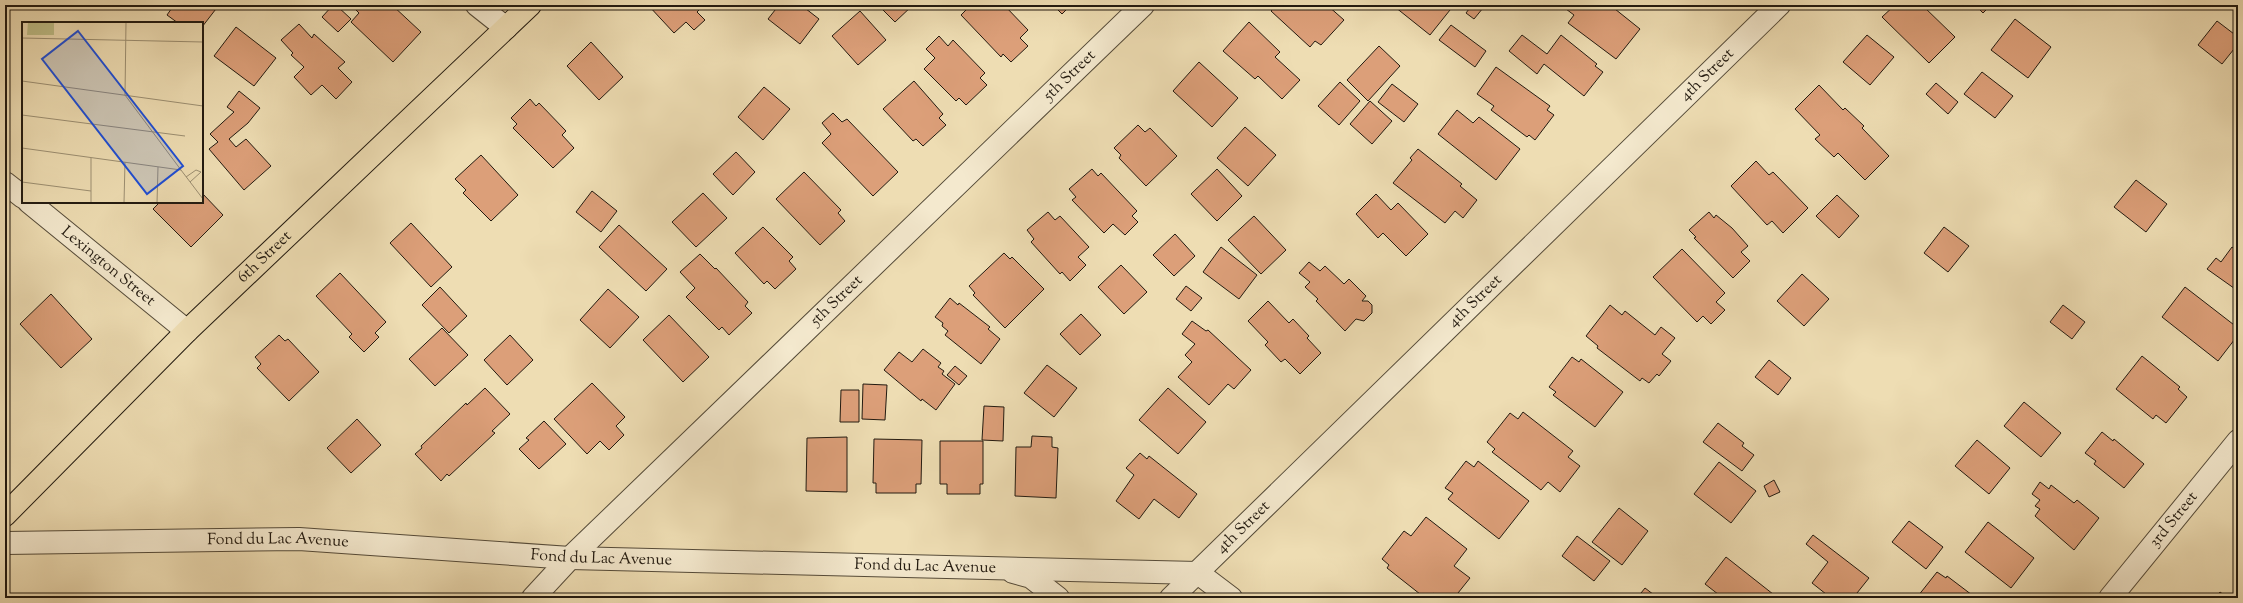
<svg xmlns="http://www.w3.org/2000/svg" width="2243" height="603" font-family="'Sorts Mill Goudy',serif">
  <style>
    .building { fill: #dc9f79; stroke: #221a10 }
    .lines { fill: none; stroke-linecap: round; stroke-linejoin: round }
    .minor-casing { stroke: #554b39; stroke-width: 24 }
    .major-casing { stroke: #221a10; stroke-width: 24 }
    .minor { stroke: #f4e9ce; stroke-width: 22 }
    .major { stroke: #eeddb3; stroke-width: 22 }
    .labels { text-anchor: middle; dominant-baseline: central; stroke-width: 3; stroke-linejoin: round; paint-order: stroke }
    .street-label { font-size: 16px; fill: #221a10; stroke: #f4e9ce }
    .inset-road { fill: none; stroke: #9c8f72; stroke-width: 1 }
    .view { fill: #1d4ed8; fill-opacity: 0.15; stroke: #1d4ed8; stroke-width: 2 }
    .inset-edge { fill: none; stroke: #221a10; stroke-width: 2 }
  </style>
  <rect width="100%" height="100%" fill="#eeddb3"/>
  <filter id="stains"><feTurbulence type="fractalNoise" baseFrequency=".005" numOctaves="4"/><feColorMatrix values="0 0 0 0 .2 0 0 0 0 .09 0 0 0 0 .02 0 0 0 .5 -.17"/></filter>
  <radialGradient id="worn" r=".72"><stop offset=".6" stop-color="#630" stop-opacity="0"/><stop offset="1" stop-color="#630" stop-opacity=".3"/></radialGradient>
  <path class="building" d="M174,5h45l-17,22v-4h-24l-11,-8z
    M333,5h3l15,14 -13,13 -16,-15z
    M355,5h37l29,27 -28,30 -42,-40 8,-9 -6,-6z
    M648,5h50l3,3 -4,4 8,8 -11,10 -8,-8 -12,11z
    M779,5h22l18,14 -19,25 -32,-25z
    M878,5h35l-18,17z
    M971,5h33l24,25 -8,8 8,8 -17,16 -8,-8 -2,3 -40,-42z
    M1049,5h22l-9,9 -8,-8 -2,2z
    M1276,5h51l17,15 -23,25 -6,-4 -5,6 -39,-36z
    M1397,5h57l-24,30 -35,-28z
    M1472,5h8l3,3 -9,11 -8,-6z
    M1569,5h25l2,2 2,-2h12l30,24 -24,30 -48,-36 6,-8 -8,-6z
    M1895,5h27l33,32 -26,26 -47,-46z
    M1975,5h16l-8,8z
    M860,11l26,29 -28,25 -26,-29z
    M2015,19l36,28 -23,31 -37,-28z
    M2217,21l21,16v7l-16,20 -24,-19z
    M1249,22l31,30 -5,5 25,23 -18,19 -24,-23 -3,3 -32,-28z
    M299,24l13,14 2,-4 31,28 -7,6 14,14 -16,17 -14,-14 -11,10 -17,-18 10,-10 -13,-12 2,-2 -12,-13z
    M1451,25l35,26 -11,16 -36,-27z
    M236,27l40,31 -22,28 -40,-30z
    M1522,35l25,19 14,-19 36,29 -2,2 8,6 -19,24 -40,-32 -7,10 -28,-23z
    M1867,35l27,22 -24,28 -27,-23z
    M939,36l9,10 5,-6 32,33 -5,5 7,7 -21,20 -7,-7 -3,3 -32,-32 11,-11 -9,-9z
    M591,42l32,35 -24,23 -32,-34z
    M1379,46l21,20 -32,35 -21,-21z
    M1199,62l39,36 -26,29 -39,-36z
    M1496,67l54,39 -3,4 7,5 -19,25 -6,-5 -2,2 -36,-27 3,-4 -17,-12z
    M1982,72l31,24 -18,22 -31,-24z
    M914,81l29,33 -4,4 7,7 -23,21 -7,-7 -3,2 -30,-32z
    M1340,82l20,19 -21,24 -21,-19z
    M1936,83l22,19 -10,12 -22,-20z
    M1392,84l26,20 -14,18 -26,-20z
    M1819,85l24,25 2,-2 19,18 -2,2 27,28 -24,24 -27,-27 -4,4 -19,-18 5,-4 -25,-26z
    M764,87l26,22 -27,31 -25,-23z
    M239,91l21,17 -12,15 -19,16 7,8 10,-8 25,27 -27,24 -35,-41 9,-7 -8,-8 24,-22 -7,-5z
    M530,99l6,7 3,-3 27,28 -4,4 12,13 -21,20 -40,-40 4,-4 -6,-6z
    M1370,101l22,20 -20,23 -22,-20z
    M1457,110l16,13 6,-6 41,32 -24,31 -58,-46z
    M833,113l9,9 5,-3 51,53 -25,24 -51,-53 9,-9 -9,-11z
    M1138,125l7,7 5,-4 27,28 -31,30 -27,-28 2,-3 -7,-7z
    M1245,127l31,28 -28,31 -31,-28z
    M1418,149l44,35 -2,2 17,14 -14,18 -8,-7 -10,12 -52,-40 19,-23 -2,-2z
    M736,152l19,20 -22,23 -20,-21z
    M481,155l37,40 -27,26 -28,-28 3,-3 -11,-11z
    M1756,161l13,14 4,-3 35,36 -25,25 -11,-12 -5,4 -36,-39z
    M1092,169l6,7 3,-3 36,38 -5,5 6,6 -13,13 -12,-11 -9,9 -32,-33 4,-3 -7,-8z
    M1217,169l25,27 -25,25 -26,-27z
    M804,172l37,38 -3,3 7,8 -25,24 -44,-46z
    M2136,180l31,24 -21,28 -32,-25z
    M592,191l25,20 -16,21 -25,-20z
    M202,193l21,22 -32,32 -38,-38 7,-7h42z
    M703,193l24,25 -31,29 -24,-25z
    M1376,194l15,16 7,-7 30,31 -22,22 -23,-23 -5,5 -22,-24z
    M1837,195l22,21 -20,22 -23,-22z
    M1048,212l7,8 5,-4 29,31 -11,10 8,8 -16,16 -8,-9 -2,2 -29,-32 3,-3 -7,-9z
    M1709,212l5,6 2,-3 16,13 16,18 -7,6 9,9 -17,17 -39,-40 2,-1 -7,-7z
    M1254,216l32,34 -25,24 -33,-34z
    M411,223l41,44 -21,20 -41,-44z
    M619,225l48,44 -21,22 -47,-44z
    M763,227l30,30 -4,4 7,8 -21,20 -8,-8 -3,3 -29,-31z
    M1944,227l25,19 -21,26 -24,-19z
    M1175,234l20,22 -21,20 -21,-21z
    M1221,247l36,28 -18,24 -36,-27z
    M2232,247l6,4v40l-31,-22 9,-11 5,4z
    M1682,249l43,44 -9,9 9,8 -14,14 -8,-8 -6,6 -44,-45z
    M1004,253l6,6 2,-2 32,32 -39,39 -32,-33 2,-2 -6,-7z
    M700,254l15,15 1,-1 32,34 -3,4 7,7 -23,22 -7,-8 -3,3 -33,-33 9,-9 -15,-16z
    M1309,262l11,9 5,-5 19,18 5,-5 17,17 -4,5h6l4,4v8l-8,8 -8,-2 -11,12 -29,-30 2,-2 -13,-12 5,-5 -11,-9z
    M1121,265l26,27 -23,22 -26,-27z
    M340,273l46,49 -11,11 4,4 -15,15 -15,-15 3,-3 -36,-38z
    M1802,274l27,25 -25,27 -27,-25z
    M1186,286l16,12 -11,13 -15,-12z
    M440,287l27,29 -18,17 -27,-28z
    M2185,287l53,41v7l-20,26 -56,-44z
    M608,289l31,28 -29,31 -30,-28z
    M51,294l41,45 -31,29 -41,-44z
    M950,298l8,7 1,-2 31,24 -2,2 12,10 -19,25 -36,-29 3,-4 -6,-5 1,-3 -8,-6z
    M1268,301l21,22 4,-4 16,17 -2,2 14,15 -21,21 -15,-15 -4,3 -16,-17 3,-3 -20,-21z
    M1610,305l12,10 3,-4 30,24 6,-8 14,11 -13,16 9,7 -12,15 -2,-2 -8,9 -7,-5 -2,3 -43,-33 1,-2 -12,-10z
    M2063,305l22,17 -13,17 -22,-17z
    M1081,314l20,21 -21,20 -20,-21z
    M669,315l40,42 -26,25 -40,-42z
    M1192,321l14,10 2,-1 43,40 -17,19 -6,-5 -19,21 -31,-28 14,-15 -7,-7 10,-11 -13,-10z
    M442,328l26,27 -33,31 -26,-27z
    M279,335l6,6 3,-2 31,33 -30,29 -32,-33 4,-4 -6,-7z
    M510,335l23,25 -26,25 -23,-25z
    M923,349l18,14 -3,4 6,4 -2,3 13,10 -19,26 -14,-11 -1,2 -37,-31 15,-18 13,10z
    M2142,356l38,31 -2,2 9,8 -21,26 -10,-8 -3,4 -37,-30z
    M1572,357l7,5 2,-3 42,33 -28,35 -42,-32 3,-3 -7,-5z
    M1769,360l22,18 -13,17 -23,-18z
    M1047,365l30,23 -23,29 -30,-24z
    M955,366l12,10 -8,9 -12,-10z
    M592,383l33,34 -9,9 8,9 -15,15 -9,-9 -13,13 -33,-35z
    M863,384l24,1 -2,35 -23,-1z
    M485,388l25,26 -18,17 3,2 -46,43 -2,-2 -6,7 -26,-27 7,-6 -1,-2 45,-43 1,2z
    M1168,388l38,34 -28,32 -39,-34z
    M841,390h18v32h-19z
    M2024,402l37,31 -20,24 -37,-31z
    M984,406l20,1 -1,34 -21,-1z
    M1523,412l50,39 -5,6 12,9 -20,26 -12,-10 -7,8 -49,-38 3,-3 -8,-7 23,-29 8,6z
    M357,419l24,26 -30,28 -24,-25z
    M544,421l22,23 -27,25 -20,-20 10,-9 -3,-2z
    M1718,423l26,20 -2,3 12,9 -12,16 -39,-29z
    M2102,432l11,9 1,-2 30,25 -20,24 -30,-24 2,-3 -11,-8z
    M1032,436l20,1v10l6,1 -2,50 -41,-2 1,-49h15z
    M847,437v55l-41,-1 1,-53z
    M874,439l48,1 -1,44h-5v9h-40v-10h-3z
    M1977,440l33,28 -21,26 -34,-28z
    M940,441h43v43h-3v10h-33v-10h-7z
    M1140,453l7,6 2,-3 48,38 -18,24 -25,-19 -15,20 -23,-18 18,-26 -8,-7z
    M1466,461l8,6 4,-6 51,40 -30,38 -51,-40 5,-6 -8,-5z
    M1719,462l37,29 -25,32 -37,-29z
    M1774,480l6,12 -11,5 -5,-11z
    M2040,482l9,7 2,-4 23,18 3,-3 22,18 -25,32 -39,-34 5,-7 -5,-3 5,-6 -8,-6z
    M1619,508l29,23 -26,34 -30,-23z
    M1426,517l41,32 -13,17 16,12 -16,20h-15l-6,-5 -4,5h-4l-38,-30 2,-3 -7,-6 22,-28 7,5z
    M1909,521l34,26 -17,22 -34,-27z
    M1988,522l46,36 -23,30 -46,-36z
    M1813,535l56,43 -16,20h-22l-19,-15 16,-21 -22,-18z
    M1577,536l33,25 -16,20 -32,-25z
    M1726,557l52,41h-55l-18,-14z
    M1937,572l9,6 1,-2 29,22h-56l-2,-2z
    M1645,588l13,10h-21z
    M2220,592l8,6h-13z"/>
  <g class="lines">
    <g class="minor-casing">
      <g id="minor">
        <path d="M477,5l29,23"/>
        <path d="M5,183l18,14"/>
        <path id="s1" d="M29,202l158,129"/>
        <path id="s2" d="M5,543l294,-4 271,19 628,15 33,25"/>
        <path d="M1013,572l18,5 27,21"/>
        <path id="s3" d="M533,598l37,-40 573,-553"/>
        <path id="s4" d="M1171,598l608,-593"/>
        <path id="s5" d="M2110,598l128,-157"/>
      </g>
    </g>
    <g class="major-casing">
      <g id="major">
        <path id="s6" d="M5,515l182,-184 343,-326"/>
      </g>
    </g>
    <use href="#minor" class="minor"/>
    <use href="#major" class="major"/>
  </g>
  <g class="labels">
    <g class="street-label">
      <text stroke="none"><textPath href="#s4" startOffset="749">4th Street</textPath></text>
      <text stroke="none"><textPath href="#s3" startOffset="749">5th Street</textPath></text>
      <text stroke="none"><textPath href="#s6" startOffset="366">6th Street</textPath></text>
      <text stroke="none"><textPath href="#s1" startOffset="102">Lexington Street</textPath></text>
      <text stroke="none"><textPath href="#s3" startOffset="425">5th Street</textPath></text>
      <text stroke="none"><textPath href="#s4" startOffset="425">4th Street</textPath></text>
      <text stroke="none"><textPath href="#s5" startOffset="101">3rd Street</textPath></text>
      <text stroke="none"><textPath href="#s4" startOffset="101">4th Street</textPath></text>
      <text stroke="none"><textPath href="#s2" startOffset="273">Fond du Lac Avenue</textPath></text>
      <text stroke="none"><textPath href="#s2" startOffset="597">Fond du Lac Avenue</textPath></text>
      <text stroke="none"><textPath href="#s2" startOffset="921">Fond du Lac Avenue</textPath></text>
    </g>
  </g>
  <g transform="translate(22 22)">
    <rect width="181" height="181" fill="#eeddb3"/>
    <path d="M6,0h26v13h-27z" fill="#bfbf88"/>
    <path class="inset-road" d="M104,0l-1,73 56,75M0,16l181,4M0,59l181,25M0,93l163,21M0,126l159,22 22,29M164,155l10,-7 5,2 -11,10M0,160l69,9M69,181v-45M102,181l1,-41M135,181l1,-36"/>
    <path class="view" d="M56,9l105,135 -36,28 -105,-135z"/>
    <rect width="181" height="181" class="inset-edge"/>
  </g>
  <rect width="2243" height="603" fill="none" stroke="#eeddb3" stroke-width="20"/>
  <rect x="6" y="6" width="2231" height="591" fill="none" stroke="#221a10" stroke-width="2"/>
  <rect x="10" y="10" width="2223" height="583" fill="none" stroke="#221a10"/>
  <rect width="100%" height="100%" filter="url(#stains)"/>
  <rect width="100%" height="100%" fill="url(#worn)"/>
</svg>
